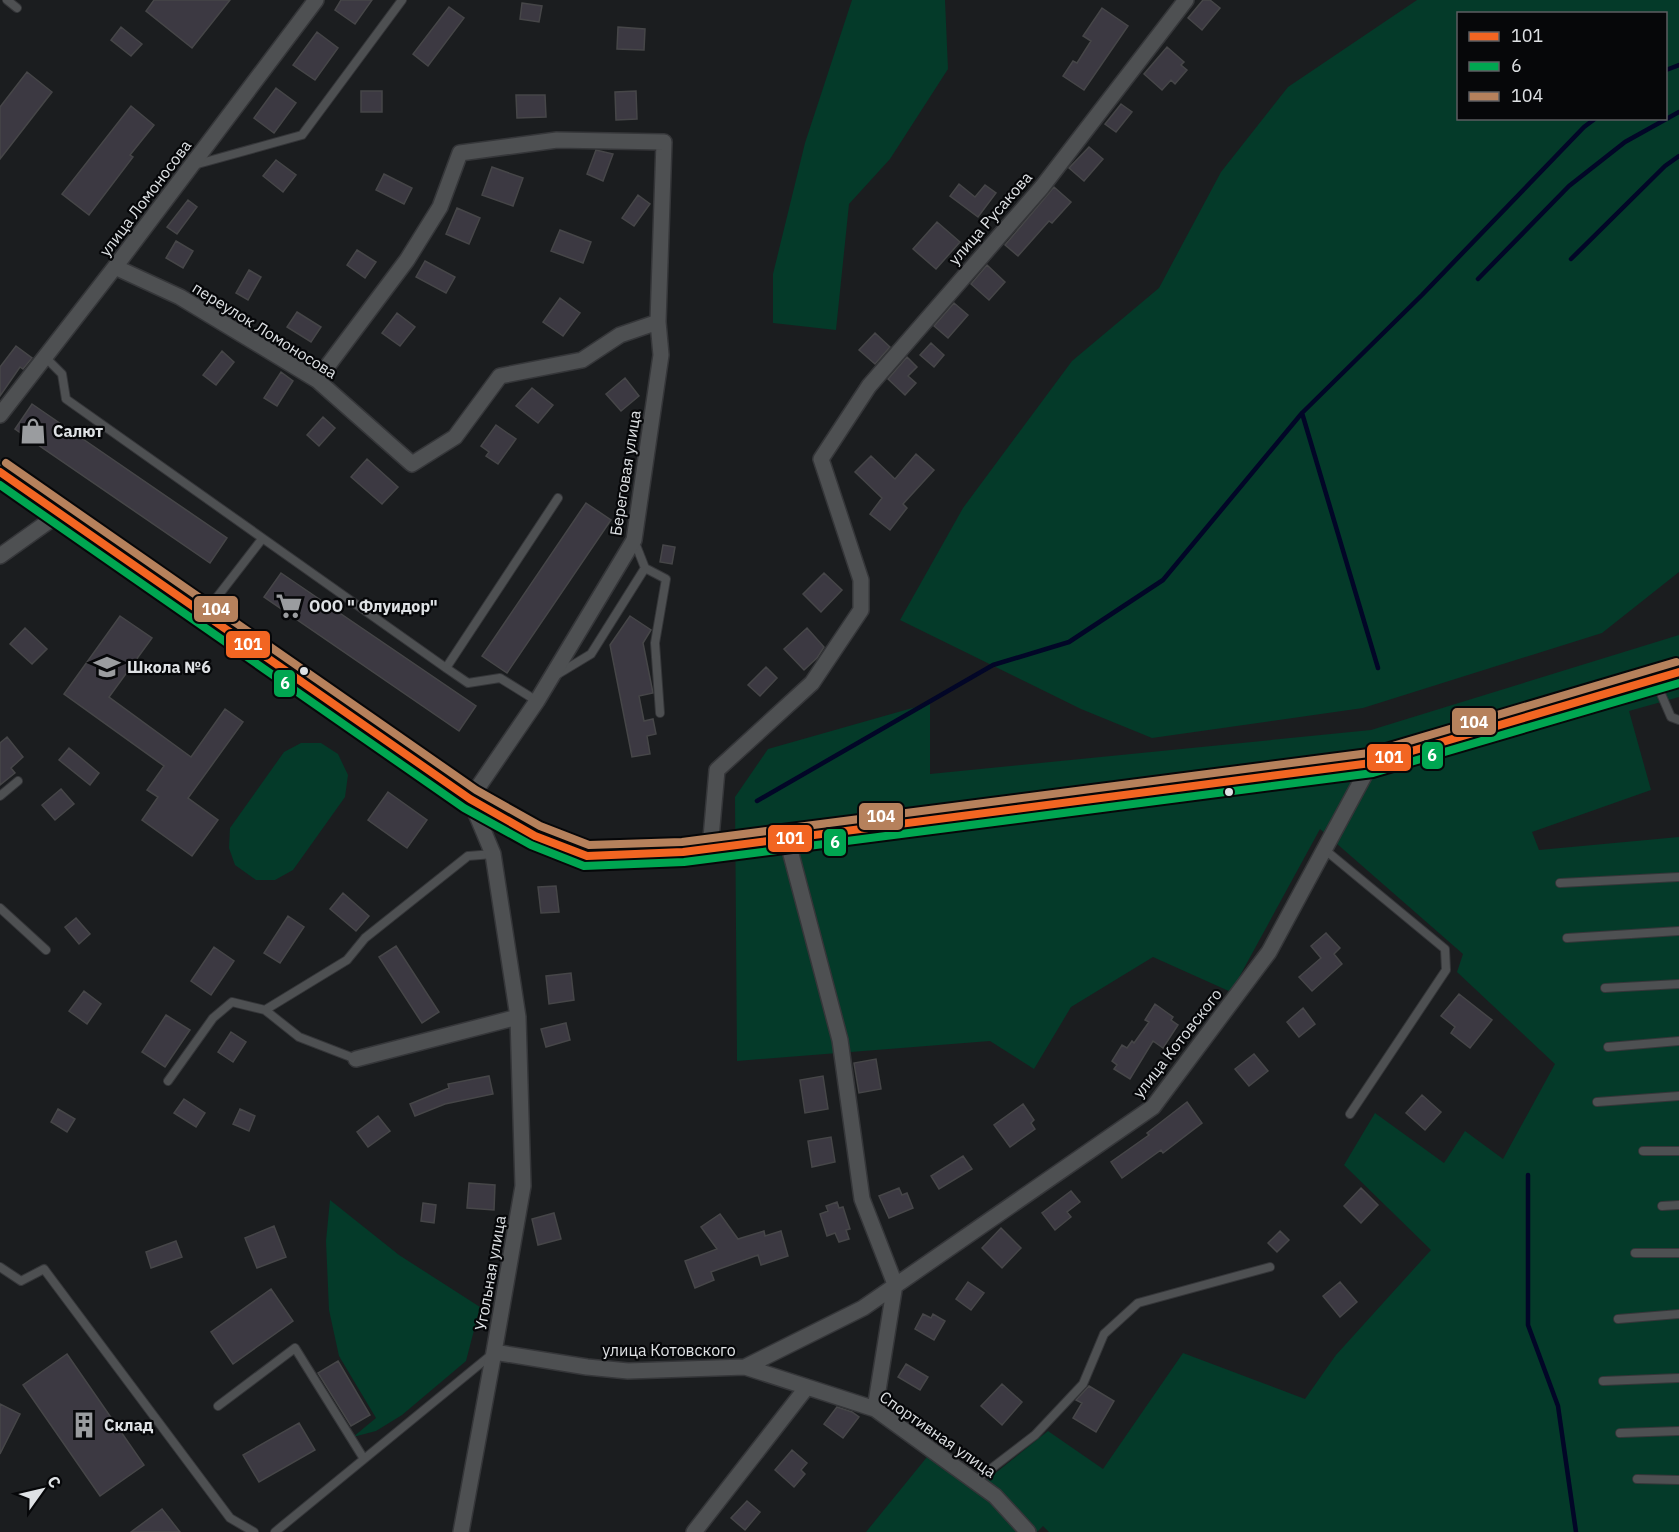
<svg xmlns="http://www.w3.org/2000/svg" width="1679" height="1532" font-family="'IBM Plex Sans',sans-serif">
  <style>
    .green { fill: #043a29; fill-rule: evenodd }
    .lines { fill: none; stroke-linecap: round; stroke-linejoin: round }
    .stream { stroke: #020627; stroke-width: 4.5 }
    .building { fill: #3c3942; stroke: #464648; stroke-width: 1.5 }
    .lane-casing { stroke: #353639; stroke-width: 10 }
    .street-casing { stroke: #353639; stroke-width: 18 }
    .secondary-casing { stroke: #353639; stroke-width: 24 }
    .lane { stroke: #4e5052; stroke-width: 8 }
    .street { stroke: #4e5052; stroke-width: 15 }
    .secondary { stroke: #4e5052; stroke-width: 21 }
    .bus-1-casing { stroke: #060709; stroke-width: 12 }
    .bus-2-casing { stroke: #060709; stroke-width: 12 }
    .bus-3-casing { stroke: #060709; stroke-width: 12 }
    .bus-1 { stroke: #f26522; stroke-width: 8 }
    .bus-2 { stroke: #00a651; stroke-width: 8 }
    .bus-3 { stroke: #b6815c; stroke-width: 8 }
    .bus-dot { fill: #dee1e4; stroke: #060709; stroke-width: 2 }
    .labels { text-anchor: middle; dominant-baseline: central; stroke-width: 4.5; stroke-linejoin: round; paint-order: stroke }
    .street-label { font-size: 16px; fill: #dee1e4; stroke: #060709 }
    .poi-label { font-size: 16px; font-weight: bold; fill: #dee1e4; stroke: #060709; text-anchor: start }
    .line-badge { stroke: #060709; stroke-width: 2 }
    .badge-label { font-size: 16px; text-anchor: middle; font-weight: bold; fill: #fff }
  </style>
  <rect width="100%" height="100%" fill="#1b1d1f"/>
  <path class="green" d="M852,0h93l3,69 -58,90 -41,45 -13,126 -63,-7v-49l32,-131z
    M1417,0h262v572l-77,61 -239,75 -211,30 -71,-29 -181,-89 63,-112 109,-147 87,-73 62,-116 67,-85zM1458,14h208v104h-208z
    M1679,635v62l-50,14 22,79 -119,42 7,18 140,-13v695h-630l-6,-6 -6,6h-171l61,-75 51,30 70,-56 55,38 80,-116 122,46 31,-44 95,-105 -87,-85 31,-52 69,50 21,-32 38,28 52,-95 -98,-92 6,-18 -143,-125 -89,163 -78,-35 -82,50 -37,62 -44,-28 -253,20 -2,-264 33,-48 162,-46v71l441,-44z
    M301,743h20l17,11 10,21 -3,22 -52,73 -18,10h-19l-21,-15 -6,-17 1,-20 54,-76z
    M330,1200l69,55 81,52 -14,54 -64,54 -26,16 -23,6 23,-19 -37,-62 -10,-46 -3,-69z"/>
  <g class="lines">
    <path class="stream" d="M1666,70l13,-5
      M1571,259l94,-93 14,-10
      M1478,279l91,-93 56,-44 54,-30
      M1302,413l76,255
      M757,801l236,-136 76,-23 94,-62 139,-167 120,-118 162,-168 12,-9
      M1528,1175v150l30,81 18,126"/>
  </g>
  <path class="building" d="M154,0h76l-38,48 -46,-37z
    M341,0h31l-17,24 -20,-14z
    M1203,0h7l10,8 -18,22 -14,-12z
    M522,3l20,3 -3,16 -19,-3z
    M449,7l15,11 -36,48 -15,-12z
    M1102,8l26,18 -44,64 -21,-14 10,-15 4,2 14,-22 -8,-5z
    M121,27l21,17 -11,12 -20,-16z
    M618,27l27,2 -1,21 -27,-1z
    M317,32l21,16 -23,32 -22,-15z
    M1167,47l17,15 -3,3 6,5 -12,14 -4,-4 -9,10 -18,-16z
    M27,72l25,20 -52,67v-52z
    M276,88l20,15 -22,30 -20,-15z
    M361,91h21v21h-21z
    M636,91l1,28 -21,1 -1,-28z
    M516,95h29l1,22 -29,1z
    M1121,104l11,8 -16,20 -11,-8z
    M131,106l23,19 -24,30 3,2 -44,58 -27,-21z
    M1089,147l14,12 -19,22 -15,-13z
    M596,150l17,4 -10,27 -16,-7z
    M276,160l20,15 -13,17 -20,-16z
    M492,167l31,11 -10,28 -31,-11z
    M384,174l28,14 -8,16 -28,-14z
    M959,184l16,13 10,-12 11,8 -18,24 -28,-21z
    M1054,187l17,15 -19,21 -3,-2 -31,35 -13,-11z
    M638,195l12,9 -16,22 -12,-8z
    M188,200l9,7 -20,27 -10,-7z
    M457,208l23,10 -11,26 -23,-10z
    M937,222l23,20 -24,27 -23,-20z
    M560,230l31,12 -8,21 -32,-12z
    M176,241l17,10 -10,17 -17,-10z
    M357,250l19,12 -11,16 -18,-13z
    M425,261l30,16 -9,16 -30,-16z
    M987,265l18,17 -16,18 -18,-16z
    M249,270l12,7 -13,23 -12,-7z
    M560,298l20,15 -17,23 -20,-14z
    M954,303l14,12 -20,23 -14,-12z
    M297,312l24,15 -10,15 -24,-15z
    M397,313l18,14 -15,19 -18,-13z
    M875,333l15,14 -15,17 -16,-14z
    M931,343l13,12 -10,12 -14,-12z
    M16,346l16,12 -9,11 -3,-2 -20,29v-29z
    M222,351l12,11 -18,23 -13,-10z
    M907,357l10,10 -9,9 8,7 -11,12 -17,-16z
    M281,372l12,9 -16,25 -13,-8z
    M625,378l14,18 -18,15 -15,-17z
    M532,388l21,17 -15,18 -22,-17z
    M32,404l195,134 -17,25 -195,-134z
    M323,417l12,11 -16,18 -12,-11z
    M496,425l20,14 -18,25 -12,-8 3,-4 -8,-6z
    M916,454l18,16 -31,34 4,4 -17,22 -20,-16 12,-16 -27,-26 16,-16 24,23z
    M367,459l31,28 -16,17 -31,-27z
    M586,503l25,17 -104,153 -25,-17z
    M663,545l12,2 -3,17 -12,-2z
    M281,573l195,133 -17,25 -195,-134z
    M824,573l18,17 -21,22 -18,-18z
    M120,616l32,22 -43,59 82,60 34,-48 18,13 -55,76 30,22 -26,36 -50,-36 16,-23 -11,-7 17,-24 -100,-72z
    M630,616l21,14 -8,13 10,50 -14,3 5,25 9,-2 3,15 -9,2 3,18 -18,3 -22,-112z
    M25,628l22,21 -15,15 -22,-20z
    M807,628l17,19 -7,11 -13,12 -20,-21z
    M766,667l11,11 -17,18 -12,-11z
    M7,737l16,20 -12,11 4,5 -15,12v-42z
    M69,748l30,25 -9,12 -31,-25z
    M61,789l13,15 -19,16 -13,-15z
    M388,792l39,28 -20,28 -39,-28z
    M556,886l3,26 -18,1 -3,-26z
    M343,893l26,23 -13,15 -26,-22z
    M288,916l16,11 -24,36 -16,-10z
    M76,918l14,16 -11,10 -14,-17z
    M1326,933l14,15 -6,6 8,10 -30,27 -13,-14 22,-19 -10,-12z
    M396,946l43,66 -17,11 -43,-66z
    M214,947l20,14 -23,34 -20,-14z
    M571,973l3,27 -25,4 -3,-28z
    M84,991l17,13 -14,20 -18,-13z
    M1459,994l33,26 -22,28 -19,-15 4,-6 -14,-11z
    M1155,1004l18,13 -2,3 7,5 -15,23 -10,-7 -23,38 -16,-10 3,-4 -5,-4 10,-16 5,3 5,-7 2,2 15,-21 -4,-2z
    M1303,1008l12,16 -16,13 -12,-15z
    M166,1015l24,15 -25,37 -23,-15z
    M566,1023l4,17 -24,7 -5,-18z
    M231,1032l15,10 -13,20 -15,-10z
    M1254,1054l14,17 -19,15 -14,-17z
    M876,1059l5,30 -22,4 -5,-30z
    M489,1076l4,18 -48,10 -30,12 -5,-12 39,-16 -1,-4z
    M823,1076l5,33 -23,4 -5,-33z
    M1422,1095l19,17 -16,18 -19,-17z
    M184,1099l21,14 -9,14 -22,-14z
    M1187,1102l15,21 -39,30 -2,-3 -39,28 -11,-16 38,-27 -2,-2z
    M1023,1104l11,16 -3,3 4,6 -25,18 -16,-22z
    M58,1109l17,10 -8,13 -16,-10z
    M240,1109l15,7 -6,15 -16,-7z
    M378,1116l12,15 -22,16 -11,-15z
    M831,1137l4,25 -23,5 -4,-26z
    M963,1156l9,13 -33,20 -8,-13z
    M469,1183l26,2 -1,25 -27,-2z
    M899,1188l3,7 5,-2 6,15 -24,10 -10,-22z
    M1361,1188l17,17 -17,18 -17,-17z
    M1071,1191l9,11 -13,10 4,5 -16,13 -13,-17z
    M837,1202l2,6 4,-1 7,22 -4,1 3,9 -10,3 -4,-9 -8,3 -7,-22 8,-3 -2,-5z
    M423,1203l13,2 -2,18 -13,-2z
    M554,1213l7,26 -23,6 -6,-26z
    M720,1214l18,25 26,-8 1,5 16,-5 7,25 -27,9 -3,-10 -47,17 3,8 -19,8 -10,-27 32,-12 -16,-22z
    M274,1226l12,31 -29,11 -12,-30z
    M1001,1228l20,20 -19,20 -20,-20z
    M1280,1231l9,9 -12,12 -9,-9z
    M176,1241l6,16 -31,11 -5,-16z
    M968,1282l16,11 -13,17 -15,-11z
    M1340,1282l17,20 -17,15 -17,-21z
    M271,1289l22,32 -60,43 -22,-32z
    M923,1314l8,4 2,-4 12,7 -11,19 -19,-11z
    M67,1354l77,111 -44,31 -77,-111z
    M338,1361l32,54 -19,11 -33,-53z
    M906,1364l22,13 -8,13 -22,-13z
    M1002,1384l20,18 -20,23 -21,-19z
    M1089,1386l25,15 -18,31 -23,-14 9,-15 -6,-3z
    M0,1404l20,10 -20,40z
    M837,1407l15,5 7,5 -16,21 -19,-14z
    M299,1423l16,27 -56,32 -16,-27z
    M792,1450l15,13 -6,7 4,4 -11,13 -19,-17z
    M747,1501l13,11 -15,18 -14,-12z
    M162,1509l18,23h-49z"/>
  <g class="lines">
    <g class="lane-casing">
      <path id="lane" d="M7,0l10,8
        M194,165l108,-30 100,-135
        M45,357l17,17 4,25 380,269 22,15 32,-5 37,23
        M645,568l21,11 -11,64 5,70
        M204,614l58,-75
        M446,668l112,-170
        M558,674l33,-20 54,-86 -11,-28
        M1655,680l16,37 8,3
        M0,796l18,-15
        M1324,849l121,100 1,21 -96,144
        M1560,883l119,-6
        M0,908l46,42
        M1567,938l112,-7
        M1605,988l74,-4
        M265,1010l34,27 57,22
        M1608,1047l71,-6
        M168,1081l45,-63 19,-16 33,8 82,-50 18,-22 103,-82 25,-2
        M1597,1102l82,-6
        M1643,1151h36
        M1662,1206l17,-1
        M1635,1253h44
        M0,1267l21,14 23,-12 186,249 24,14
        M1618,1319l61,-5
        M1603,1381l76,-3
        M218,1406l77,-58 69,111
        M1620,1433l59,-2
        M1637,1479l42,1
        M975,1481l60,-46 48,-51 21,-50 34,-31 132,-36
        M275,1532l216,-177"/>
    </g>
    <g class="street-casing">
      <path id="street" d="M115,267l65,30 137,83 95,84 43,-27 45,-61 82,-16 38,-25 38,-13
        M317,380l90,-120 33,-53 20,-54 97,-13 107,2 -6,180 3,33 -27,185 -97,161 -67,98 23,55 25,163 5,169 -29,166 -33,180
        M0,415l115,-148 201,-267
        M0,556l59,-42
        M787,839l53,201 22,159 33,85 -20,125
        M710,849l7,-79 95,-87 49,-73v-30l-40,-121 48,-73 173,-199 144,-187
        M356,1059l162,-42
        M494,1352l93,15 41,4 117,-4 118,-59 290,-201 116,-155 102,-189
        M745,1367l130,42 120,87 33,36
        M694,1532l113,-145"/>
    </g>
    <g class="secondary-casing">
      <path id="secondary" d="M0,472l470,327 65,37 52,20 96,-4 688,-89 308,-91"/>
    </g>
    <use href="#lane" class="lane"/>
    <use href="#street" class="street"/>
    <use href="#secondary" class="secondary"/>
    <g class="bus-1-casing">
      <path id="bus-1" d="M0,472l470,327 65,37 52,20 96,-4 688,-89 308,-91"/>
    </g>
    <g class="bus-2-casing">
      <path id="bus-2" d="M0,485l464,323 67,37 53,21 100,-4 689,-89 306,-90"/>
    </g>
    <g class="bus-3-casing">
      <path id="bus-3" d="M6,463l470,327 64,36 49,19 93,-3 687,-89 307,-91"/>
    </g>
    <use href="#bus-1" class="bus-1"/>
    <use href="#bus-2" class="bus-2"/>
    <use href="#bus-3" class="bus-3"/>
  </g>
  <defs>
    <g id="shop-bare" transform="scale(2.07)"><path d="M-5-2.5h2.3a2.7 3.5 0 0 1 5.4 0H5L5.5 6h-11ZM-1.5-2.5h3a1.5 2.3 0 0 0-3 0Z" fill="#9a9c9f" stroke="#060709" stroke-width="2.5" paint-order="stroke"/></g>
    <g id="supermarket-bare" transform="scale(2.07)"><path d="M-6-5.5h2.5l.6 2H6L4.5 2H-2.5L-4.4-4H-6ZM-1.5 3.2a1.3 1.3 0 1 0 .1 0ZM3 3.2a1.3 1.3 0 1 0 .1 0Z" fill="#9a9c9f" stroke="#060709" stroke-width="2.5" paint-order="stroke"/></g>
    <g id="school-bare" transform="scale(2.07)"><path d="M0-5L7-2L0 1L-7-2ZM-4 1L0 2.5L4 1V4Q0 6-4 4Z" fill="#9a9c9f" stroke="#060709" stroke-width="2.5" paint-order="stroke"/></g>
    <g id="building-bare" transform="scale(2.07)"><path d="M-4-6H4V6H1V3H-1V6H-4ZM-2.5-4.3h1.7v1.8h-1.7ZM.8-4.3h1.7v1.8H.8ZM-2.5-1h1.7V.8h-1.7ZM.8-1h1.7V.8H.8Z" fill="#9a9c9f" stroke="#060709" stroke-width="2.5" paint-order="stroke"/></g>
  </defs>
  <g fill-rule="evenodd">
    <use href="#shop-bare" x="33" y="431"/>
    <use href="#supermarket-bare" x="289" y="606"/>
    <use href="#school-bare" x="107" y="667"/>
    <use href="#building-bare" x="84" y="1425"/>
  </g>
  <g class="bus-dot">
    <circle cx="304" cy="671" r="5"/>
    <circle cx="1229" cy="792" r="5"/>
  </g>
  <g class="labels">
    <g class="street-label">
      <text transform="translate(145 198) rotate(-53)">улица Ломоносова</text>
      <text transform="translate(990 218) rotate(-49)">улица Русакова</text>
      <text transform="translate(265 330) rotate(32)">переулок Ломоносова</text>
      <text transform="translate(625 473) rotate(-81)">Береговая улица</text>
      <text transform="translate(1177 1043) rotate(-52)">улица Котовского</text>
      <text transform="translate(490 1273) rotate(-80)">Угольная улица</text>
      <text x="669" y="1350">улица Котовского</text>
      <text transform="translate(938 1434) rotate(35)">Спортивная улица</text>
    </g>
    <g class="poi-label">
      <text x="53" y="431">Салют</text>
      <text x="309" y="606">ООО " Флуидор"</text>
      <text x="127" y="667">Школа №6</text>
      <text x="104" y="1425">Склад</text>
    </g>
  </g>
  <g class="line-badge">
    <rect x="193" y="595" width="46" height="28" rx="6" fill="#b6815c"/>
    <rect x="225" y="630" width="46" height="29" rx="6" fill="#f26522"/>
    <rect x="273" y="669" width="23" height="29" rx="6" fill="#00a651"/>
    <rect x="1451" y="707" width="46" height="29" rx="6" fill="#b6815c"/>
    <rect x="1421" y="741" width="23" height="29" rx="6" fill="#00a651"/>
    <rect x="1366" y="743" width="46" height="29" rx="6" fill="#f26522"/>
    <rect x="858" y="802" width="46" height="29" rx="6" fill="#b6815c"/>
    <rect x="767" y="824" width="46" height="29" rx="6" fill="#f26522"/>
    <rect x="823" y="828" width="24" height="29" rx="6" fill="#00a651"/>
  </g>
  <g class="badge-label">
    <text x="216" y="615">104</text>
    <text x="248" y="650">101</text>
    <text x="285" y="689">6</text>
    <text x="1474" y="728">104</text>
    <text x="1432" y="761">6</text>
    <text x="1389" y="763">101</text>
    <text x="881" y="822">104</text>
    <text x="790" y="844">101</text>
    <text x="835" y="848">6</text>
  </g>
  <rect x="1457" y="12" width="210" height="108" fill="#060709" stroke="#5c5e61" stroke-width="1.5"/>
  <rect x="1469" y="32" width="30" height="9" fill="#f26522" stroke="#5c5e61" stroke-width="1.5"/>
  <text x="1511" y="42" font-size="18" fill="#dee1e4">101</text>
  <rect x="1469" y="62" width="30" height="9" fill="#00a651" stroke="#5c5e61" stroke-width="1.5"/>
  <text x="1511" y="72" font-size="18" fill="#dee1e4">6</text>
  <rect x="1469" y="92" width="30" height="9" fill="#b6815c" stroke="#5c5e61" stroke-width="1.5"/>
  <text x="1511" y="102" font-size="18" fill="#dee1e4">104</text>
  <g transform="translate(42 1490) rotate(56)" stroke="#060709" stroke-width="4.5" paint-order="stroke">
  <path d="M0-4.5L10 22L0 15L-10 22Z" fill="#dee1e4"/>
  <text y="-9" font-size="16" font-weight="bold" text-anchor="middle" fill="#dee1e4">С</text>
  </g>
</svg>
